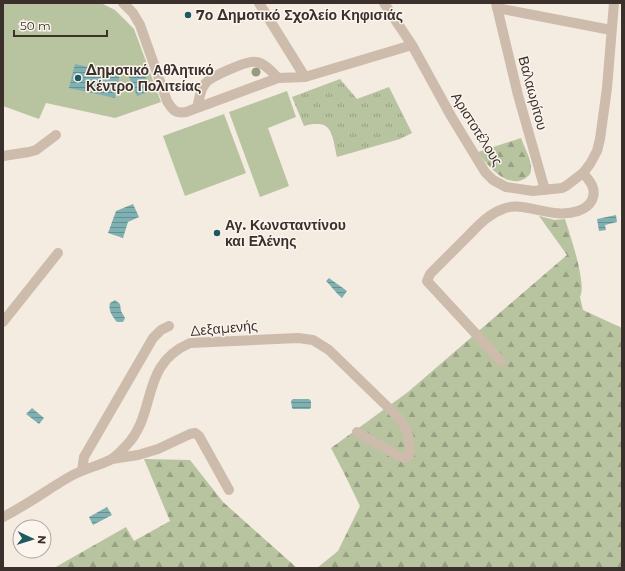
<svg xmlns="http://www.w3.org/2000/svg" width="625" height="571" font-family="Montserrat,sans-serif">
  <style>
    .grass { fill: url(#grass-tufts) }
    .forest { fill: url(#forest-firs) }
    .garden { fill: #b8c4a0 }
    .water { fill: url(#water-rules) }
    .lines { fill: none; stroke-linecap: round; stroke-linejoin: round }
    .minor { stroke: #cdbbac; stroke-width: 10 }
    .tree { fill: #969b7f }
    .poi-dot { fill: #1f5a5e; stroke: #fbf5ee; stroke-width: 1.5 }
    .labels { text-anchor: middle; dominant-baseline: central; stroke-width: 3; stroke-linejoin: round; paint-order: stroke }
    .poi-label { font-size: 14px; font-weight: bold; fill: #3b302b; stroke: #fbf5ee; text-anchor: start }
    .street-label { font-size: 14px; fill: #3b302b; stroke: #fbf5ee }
  </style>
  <defs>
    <pattern id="grass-tufts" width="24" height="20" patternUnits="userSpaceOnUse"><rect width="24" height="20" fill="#b8c4a0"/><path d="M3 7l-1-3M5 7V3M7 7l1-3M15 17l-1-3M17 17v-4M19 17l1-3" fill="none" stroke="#97a083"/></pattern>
    <pattern id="forest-firs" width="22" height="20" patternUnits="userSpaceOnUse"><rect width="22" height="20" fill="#b8c4a0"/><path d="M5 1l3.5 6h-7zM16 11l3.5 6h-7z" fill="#97a083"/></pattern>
    <pattern id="water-rules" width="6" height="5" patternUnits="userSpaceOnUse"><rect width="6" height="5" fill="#7fb0b2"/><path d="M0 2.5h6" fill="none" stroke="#699091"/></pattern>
  </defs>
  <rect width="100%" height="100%" fill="#f4ebe1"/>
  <path class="grass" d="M340,79l17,20 32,-12 23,46 -12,6 -63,18c-5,-22 -4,-40 -33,-31l-12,-29z"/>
  <path class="forest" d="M521,138c3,9 11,22 10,32 0,4 -3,7 -7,9 -17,10 -38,-15 -46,-27z
    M539,216l16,4 10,-1c5,16 22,65 15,78l3,13 39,18v240h-305l21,-17 22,-45 -17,-35 -12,-23 77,-56 159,-137z
    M144,459l46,1 33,42 74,66h-243l72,-41 8,14 36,-20z"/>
  <path class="garden" d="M4,3h97l14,7 19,19 27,73 -46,16 -69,-15 -7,16 -36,-13z
    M287,91l9,26 -28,11 21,58 -29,11 -31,-85z
    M224,114l22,59 -61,23 -22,-60z"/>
  <path class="water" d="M75,64l45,10 -5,24 -46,-10z
    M143,69l8,22 -14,5 -9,-22z
    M133,204l6,13 -11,5 -5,16 -15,-5 8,-22z
    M616,215l1,7 -12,3 1,5 -7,1 -2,-12z
    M329,278l18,13 -5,7c-7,-6 -10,-11 -16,-17z
    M115,300l5,4 1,7 4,7 -2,4h-6c-5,-6 -9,-12 -7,-19z
    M293,399h16l2,2v6l-1,2h-17l-1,-1 -1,-7z
    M32,408l12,10 -5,6 -13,-10z
    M107,507l5,8 -19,10 -4,-8z"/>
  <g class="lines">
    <path class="minor" d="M123,3l10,10 7,12 27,76c5,8 8,13 19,11l92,-34 27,-1 107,-32
      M259,3l46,74
      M384,3l28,42 39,71 34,56 8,8 13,7 27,4 29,-3 4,-2 17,-13 7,-9 7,-13 3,-12 7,-51 7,-85
      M496,3l22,92 27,95
      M497,8l114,22
      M197,108c2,-8 3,-18 8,-24 4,-7 43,-24 51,-22 9,1 16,10 22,16
      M3,156l26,-4 7,-2 20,-15
      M3,322l55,-69
      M501,361l-74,-80 3,-7c12,-12 25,-25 37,-37 11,-11 21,-23 36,-28 20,-9 49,11 75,2 6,-2 11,-5 14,-11 5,-11 -2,-19 -9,-27
      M112,459l26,-4 20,-6 32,-15 5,-1 4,3 30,54
      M82,471l2,-14 69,-119 8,-8 8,-4
      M3,517c24,-12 45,-28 68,-41 12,-7 27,-10 39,-16 6,-3 12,-10 16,-14 32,-33 13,-81 64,-103l108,-5 15,2 16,10 69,67c9,12 14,23 11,38l-4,3 -7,-2 -41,-24"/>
  </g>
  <circle class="tree" cx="256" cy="72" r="4.5"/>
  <g class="poi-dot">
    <circle cx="188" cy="15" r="4"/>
    <circle cx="78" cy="78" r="4"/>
    <circle cx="217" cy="233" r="4"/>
  </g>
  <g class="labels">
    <g class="poi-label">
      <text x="196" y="15">7ο Δημοτικό Σχολείο Κηφισιάς</text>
      <text x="86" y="70">Δημοτικό Αθλητικό<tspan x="86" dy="16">Κέντρο Πολιτείας</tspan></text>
      <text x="225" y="225">Αγ. Κωνσταντίνου<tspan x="225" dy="16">και Ελένης</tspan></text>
    </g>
    <g class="street-label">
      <text transform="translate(533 93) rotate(75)">Βαλαωρίτου</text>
      <text transform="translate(477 129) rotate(58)">Αριστοτέλους</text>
      <text transform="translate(224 328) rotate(-5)">Δεξαμενής</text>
    </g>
  </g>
  <rect width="625" height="571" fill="none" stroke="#3b302b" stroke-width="8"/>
  <g transform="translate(32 539) rotate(94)"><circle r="19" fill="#fbf5ee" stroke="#aea6a0"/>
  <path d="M0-3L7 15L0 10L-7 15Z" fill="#1f5a5e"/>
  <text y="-6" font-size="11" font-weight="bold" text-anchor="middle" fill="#3b302b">N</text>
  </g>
  <path d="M14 30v6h93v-6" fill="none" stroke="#3b302b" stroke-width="2"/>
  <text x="20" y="30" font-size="12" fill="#3b302b" stroke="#fbf5ee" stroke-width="3" paint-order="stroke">50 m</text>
</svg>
